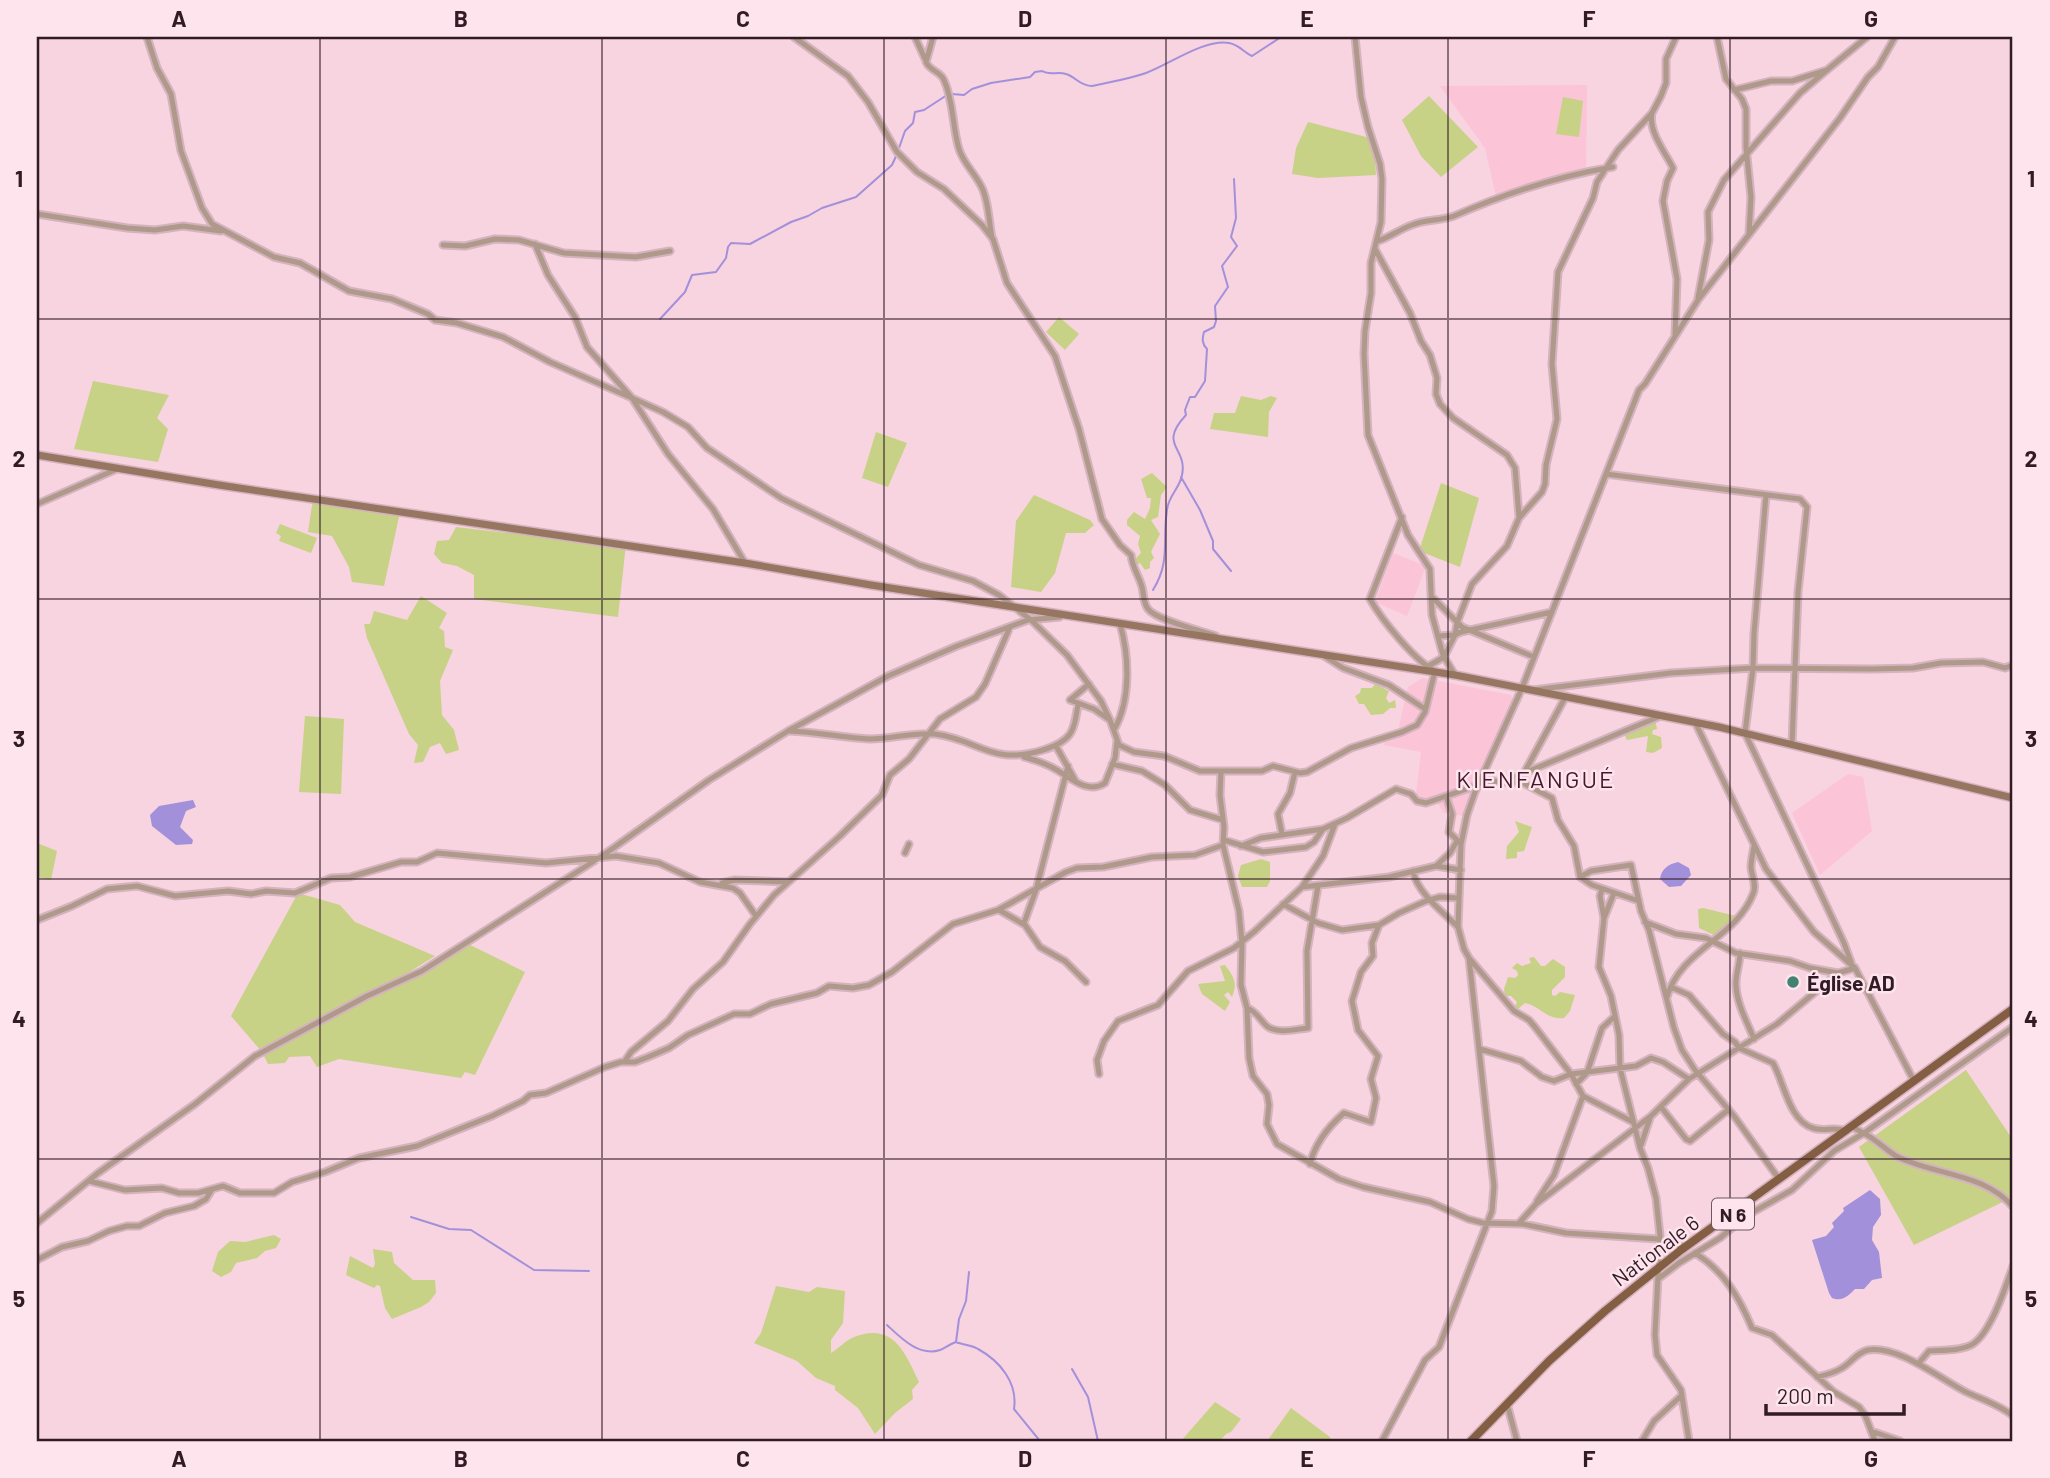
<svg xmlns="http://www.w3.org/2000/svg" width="2050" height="1478" font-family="Barlow,sans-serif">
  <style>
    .built { fill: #fbc4d7 }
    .green { fill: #c7d287 }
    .water { fill: #a390da }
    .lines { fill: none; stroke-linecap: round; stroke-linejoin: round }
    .stream { stroke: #a390da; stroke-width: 2 }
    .street-casing { stroke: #d4b2be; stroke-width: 9 }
    .secondary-casing { stroke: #d4b2be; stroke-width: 10 }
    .primary-casing { stroke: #d4b2be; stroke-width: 11 }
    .street { stroke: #af998a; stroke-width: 5 }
    .secondary { stroke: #967661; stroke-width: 7 }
    .primary { stroke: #845e43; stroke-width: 8 }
    .grid { fill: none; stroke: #311b24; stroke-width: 2; stroke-opacity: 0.55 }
    .poi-dot { fill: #418272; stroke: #fde4ed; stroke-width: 2.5 }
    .labels { text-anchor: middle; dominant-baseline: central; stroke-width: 5; stroke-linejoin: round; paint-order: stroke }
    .shield { fill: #fde4ed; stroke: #6e5760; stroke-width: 2 }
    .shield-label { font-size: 19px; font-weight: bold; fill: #311b24 }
    .poi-label { font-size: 21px; font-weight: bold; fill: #311b24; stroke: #fde4ed; text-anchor: start }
    .street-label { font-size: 21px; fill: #311b24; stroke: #fde4ed }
    .quarter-label { font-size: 24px; letter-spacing: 2px; fill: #46182c; stroke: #fde4ed }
    .neatline { fill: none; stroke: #311b24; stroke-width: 2.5 }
    .grid-label { font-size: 23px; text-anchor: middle; font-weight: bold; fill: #311b24 }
  </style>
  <rect width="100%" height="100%" fill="#f8d3e0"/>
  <path class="built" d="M1587,85l-1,84 -90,27 -11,-48 -45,-62z
    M1393,553l33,13 -19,50 -32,-14z
    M1423,678l88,17 2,6 -37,78 -12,37 -20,-3 -9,-14 -17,2 -2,-6 5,-43 -37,-7 2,-7 11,-3 11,-48z
    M1848,774l15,3 9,54 -52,44 -28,-62z"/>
  <path class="green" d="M1429,96l49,51 -37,30 -20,-21 -19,-36z
    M1563,97l20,4 -4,36 -23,-3z
    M1308,122l66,17 2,36 -58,3 -26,-4 4,-26z
    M1059,317l20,17 -14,16 -19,-18z
    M93,381l76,14 -12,23 11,11 -10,33 -84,-13z
    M1241,396l20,4 10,-4 6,2 -8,14 -1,25 -58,-8 4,-16h21z
    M876,432l31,11 -19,44 -26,-9z
    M1152,473l15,14 -6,8 -3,22 -7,3 9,14 -9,18 3,6 -4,4v6l-5,2 -5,-7 -4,3 -2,-6 7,-7 -3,-9 2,-8 -13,-11v-5l7,-8 11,7 5,-11 1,-10h-4l-6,-19z
    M1441,483l38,15 -19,69 -41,-16z
    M1034,495l56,25 4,5 -9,8h-19l-11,40 -14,19 -30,-5 5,-66z
    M313,499l87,13 -16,74 -32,-4 -3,-15 -17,-31 -24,-4z
    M280,524l37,14 -6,15 -32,-12 2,-5 -5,-3z
    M456,527l51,6 5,-5 114,16 -8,73 -144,-18v-24l-17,-9 -15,-3 -8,-9 3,-13 12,-1z
    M421,596l26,17 -8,15 5,3 1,16 8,3 -13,31 2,34 12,15 5,20 -13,4 -6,-11 -10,4 -7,15 -9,1 4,-18 -9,-11 -42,-96 -3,-14h6l4,-13 33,9z
    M1375,684l14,7 -3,7 3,5 6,-3 1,8h-6l-7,6 -12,1 -7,-11h-5l-4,-8 5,-3 1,-5h11z
    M305,716l39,3 -3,75 -42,-2z
    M1655,719l2,10 -4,1 -1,4 9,3 1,11 -9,5 -7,-1 2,-16 -21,4 -4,-8z
    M1515,821l17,6 -8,24 -7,1v6l-11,1 1,-13 12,-14z
    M37,843l20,8 -6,29 -14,-3z
    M1261,859l9,3v19l-3,6h-25l-4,-11 3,-11z
    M298,893l42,12 15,17 80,34 -32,20 -38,18 42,-16 57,-36 61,30 -50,103 -10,-3 -4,6 -122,-19 -22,8 -7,-11 -21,1 -4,6 -17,1 -6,-12 -31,-36z
    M1703,908l33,8 -18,21 -19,-9 -1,-19z
    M1534,957l7,9h4l8,-7 12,8v10l-13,13v5l3,1 5,-4 15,3 -5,16 -6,7c-18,2 -22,-11 -39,-15l-7,6 -3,-3 2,-4 -6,-6h-6l-1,-7 4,-12 7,1 3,-3 -1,-4 -5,-3 5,-5 5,3 9,-3 -2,-5z
    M1225,965c9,12 13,18 7,32l-4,-5 -4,3 6,7 -5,9 -23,-17 -4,-10 27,-3 -5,-15z
    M1966,1070l47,70v57l-99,48 -55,-98z
    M274,1235l7,4 -5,9 -11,3 -8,7 -21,5 -5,9 -10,5 -9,-6 6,-19 12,-11 15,1z
    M373,1249l19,3 2,11 19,17h22l1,13 -7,9 -8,5 -29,12 -7,-11 -5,-22 -3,-1 -3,3 -28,-13 4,-19 23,12 2,-4z
    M776,1286l33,6 8,-5 28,4 -2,32 -12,17v13c7,-4 15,-13 23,-16 40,-15 51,16 65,45l-7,8 1,9 -18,14 -20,21 -17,-26 -23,-18v-4l-19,-8 -19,-17 -43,-18 7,-10z
    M1215,1402l26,17 -10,13 -5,2 -6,7h-39z
    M1291,1408l39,29 1,4h-64z"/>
  <path class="water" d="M193,800l3,7 -10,4 -6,16 13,13 -1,4 -16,1 -24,-19 -2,-11 9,-9z
    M1678,862l11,6 2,7 -10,11 -12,1 -9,-8c1,-10 9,-15 18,-17z
    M1870,1190l10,9 1,16 -8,12 -1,13 7,12 3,26 -10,2 -8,9h-9c-7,7 -13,13 -23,9l-3,-5 -17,-53 14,-4 8,-9 -2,-4 12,-12 -1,-3z"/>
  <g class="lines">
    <path class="stream" d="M952,94l12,1 8,-6 19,-6 39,-6 5,-5 7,-1c8,5 15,0 24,3 10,3 14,12 26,12 18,-4 37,-7 54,-13 24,-9 58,-34 83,-30 11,2 14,9 23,13l29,-19
      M899,148l6,-17 8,-8 2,-11 9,-2 23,-15
      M660,319l25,-27 7,-17 24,-3 10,-14 2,-11 3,-4 19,1 41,-22 17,-6 14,-8 34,-11 36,-32 5,-11
      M1181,477l19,33 13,31v8l18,22
      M1153,590c18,-29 9,-49 14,-80 1,-14 13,-22 15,-35 6,-28 -25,-29 4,-60l-1,-5 5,-13h5l10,-16 2,-32c-5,-5 -5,-10 -3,-17l10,-5 2,-6 -1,-15 13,-19 -6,-21 15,-20 -6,-9 5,-19 -2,-39
      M411,1217l38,12 22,1 63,40 55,1
      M969,1272l-3,29 -7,18 -3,23c7,3 16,3 22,7 22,12 40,34 36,60l26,32
      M887,1325c14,13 32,32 53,25 5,-2 10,-6 16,-8
      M1072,1369l16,28 10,44
      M1261,1441v-1"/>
    <g class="street-casing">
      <path id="street" d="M147,37l10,31 14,26 10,57 21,57 10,16 62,33 26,6 49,28 43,8 36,15 7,6 22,3 46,14 47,25 82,36 36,56 45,55 32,54
        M794,37l54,39 20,26 29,50 20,20 27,17 38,36 11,14 14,44 48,73 24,73 23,90 18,26 11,10c1,12 8,21 11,32 2,7 1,16 6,22 8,11 54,22 68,27
        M915,37l10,22
        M933,37l-7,25c4,9 14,9 18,18 10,22 8,46 15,69 5,16 18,26 24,41 6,15 6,33 9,48
        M1355,37l6,60 7,30 12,37 2,15 -1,43 -10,41v30l-6,38 -1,23 4,81 40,100 22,34 2,46 11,40 12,20
        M1717,37l9,42 16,20 4,10v38l5,50 -2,37
        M1734,90l37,-9h21l35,-11 40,-33
        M1652,113c-4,18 13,39 21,55l-6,13 -4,20 14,78 -2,57
        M37,214l90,14 28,2 28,-4 38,5
        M1378,241c12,-4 22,-12 34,-16 13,-6 28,-4 42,-9 50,-22 105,-40 159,-49
        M535,244l13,31 27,42 12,30 45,51 31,14 25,15 19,21 74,50 138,67 54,16 26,14 32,25 36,35 34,46 9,19
        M443,245l22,1 30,-7 24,1 45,13 72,4 34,-6
        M1375,249l35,64 11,28 9,14 7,23 -1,16 4,10 13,14 54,37 8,13 4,48
        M1698,298l11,-58 -1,-28 16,-32 76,-87 27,-23
        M1606,474l194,25 7,8 -9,85 -6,152
        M1766,495l-12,139 -1,34 -8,65 99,210 7,19
        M37,504l80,-35
        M1432,597l30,30 72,30
        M1439,636l16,-1 2,-12 15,-39 35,-38 12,-28 23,-26 3,-8 1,-19 11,-46 -5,-55 6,-92 35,-74 4,-16 21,-32 34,-37 9,-17 5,-13v-24l10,-22
        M1324,656l19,12 46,17 36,24
        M1425,668l19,-11 11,-22 6,-3 91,-20
        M1089,684l-19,16 24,9 16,11 9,25 15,7 30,4 36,15h62l11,-5 27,7 7,-1 44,-24 51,-16 15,-7 8,-13 10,-41c-20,-10 -54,-52 -65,-72l32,-82
        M1533,690l138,-17 82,-5 119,1 41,-1 28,-5 42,-1 22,6 8,-3
        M1695,722l71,147 48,63 41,36 59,113
        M1115,728c16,-29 14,-73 5,-104
        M790,731c27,1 54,7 80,8 22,0 43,-7 65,-5 45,6 56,32 108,16 29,-9 31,-18 35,-46
        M1056,746l19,34
        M1024,757c11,3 21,6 31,12 15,8 32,26 50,14l10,-25 2,-17
        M1112,764l30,7 23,14 25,25 33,10
        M1221,772l-1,23 4,32 -1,18 16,66 3,32 -1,42 6,23 2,50 4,18 14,18 2,11 -2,19 10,20 62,35 24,8 67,15 38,17 15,4 40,1 43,9 92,6 10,6 16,1
        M1524,773l42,-77
        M1481,780l22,2 155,-65
        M1503,782l20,1 29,15 6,22 16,26 6,31 12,8 47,16
        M1446,796l6,18 -3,18 12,12
        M1282,834l-4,-20 12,-21 5,-21
        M1224,840l39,12 43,-5 8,-5 9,-13 24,-11 49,-29 15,5 6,7 9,2 52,-18
        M1241,846l20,-8 62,-9
        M905,853l4,-9
        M1436,866l14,-13 7,-12
        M1413,871c4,22 30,41 45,56
        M1580,877l11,-6 40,-6 10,46 8,19 25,98 8,22 13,20 39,46 45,63
        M722,883l13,-3 53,2
        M1302,887l87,-10 47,-11 25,4
        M1602,889l-2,7 4,22
        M1614,893l-10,25 -5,49 12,29 8,39 1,33 20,80 8,20 8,30 4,38 -5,99 2,20 24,35 8,51
        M1283,904l35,19 24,7 37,-5 20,-12 27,-12 14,-4 18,1
        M999,910l26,15 15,22 25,14 21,21
        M37,920l35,-14 35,-17 30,-3 38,10 53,-5 23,3 15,-3 29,2 36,-15 19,-1 51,-15h16l20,-9 109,10 70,-7 43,7 41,19 33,6 7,5 16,23
        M1645,922l31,12 30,4 30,15 54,8 20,7 28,5 17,-5
        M1024,923l12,-33 32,-124
        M1740,953c0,11 -5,23 -4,33 1,18 11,36 18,53
        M1469,958l45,53 15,9 6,7 36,47 12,22 50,26
        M1671,987l18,8 34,39 12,8 4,6 34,15c11,19 16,58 40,65 10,4 22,-2 32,3
        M1667,997c13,-47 69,-59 86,-103 4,-8 -1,-18 -2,-26 0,-8 2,-15 3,-22
        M1247,1008c11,4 13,13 21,19 11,7 28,2 40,1l-1,-77 11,-65
        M1480,1049l41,12 21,16 12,4 17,-7 65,-8 15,-8 12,4 26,17
        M625,1061l6,-9 37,-31 25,-32 30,-27 27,-38 24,-29 66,-59 42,-41 8,-20 19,-16 31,-40 36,-22 9,-13 25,-57
        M1099,1074l-2,-14 7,-19 14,-20 40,-16 30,-34 46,-23 21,-17 47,-44 21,-31 12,-32
        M1576,1084l11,-11 15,-45 13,-12
        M1661,1107l25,32 4,2 38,-31
        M1851,1126c6,4 9,5 14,8 9,4 21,16 31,22 37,19 89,17 117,51
        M1641,1145l9,-27
        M1310,1164c5,-21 18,-37 34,-51l27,9 5,-24 -5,-19 7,-23 -20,-26 -6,-29 9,-29 12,-16 -1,-13 7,-18
        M89,1181l36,9 37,-2 17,5h19l25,-7 17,7h34l18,-11 33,-10 34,-14 58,-12 75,-30 31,-15 7,-6 16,-2 59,-26 16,-5h14l13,-5 21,-9 19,-13 46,-21h16l21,-10 46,-11 12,-7 24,2 16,-3 23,-13 61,-48 45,-14 68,-38 11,-4 26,-1 49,-10 43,-2 28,-10
        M1537,1201l17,-26 29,-79
        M37,1223l61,-50 97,-69 60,-48 112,-60 55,-25 180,-115 107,-76 79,-49 100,-55 69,-30 71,-26 32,-3
        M1519,1223l17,-19 115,-88 38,-37 88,-55 61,-51
        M1695,1253c29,18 44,44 57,75l20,7 62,57 25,15 6,8 10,26
        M37,1260l25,-13 26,-6 21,-10 18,-5h12l26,-13 29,-7 12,-7 5,-8
        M1658,1279l21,-16 41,-25 26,-22 46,-26 42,-39 30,-18 149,-106
        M1918,1364l11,-13c13,-1 33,0 44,-7 18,-12 33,-58 40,-78
        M1817,1377c9,-2 17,-4 25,-9 9,-5 15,-16 26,-18 30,-5 71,28 98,42 15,7 34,13 47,24
        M1507,1404l10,37
        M1871,1431l29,10
        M1382,1441l43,-81 14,-13 53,-136 2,-25 -25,-228 -5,-9 -6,-22 3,-83 6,-29 8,-23 47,-104 117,-298 6,-6 53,-84 142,-182 28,-41 10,-10 17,-30
        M1642,1441l12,-20 28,-26"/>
    </g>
    <g class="secondary-casing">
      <path id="secondary" d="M37,455l182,30 526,78 126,22 584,90 264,52 294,71"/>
    </g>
    <g class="primary-casing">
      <path id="primary" d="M1471,1441l78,-80 56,-50 76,-61 332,-241"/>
    </g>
    <use href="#street" class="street"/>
    <use href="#secondary" class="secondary"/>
    <use href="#primary" class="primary"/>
  </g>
  <path class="grid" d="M320,37v1404M602,37v1404M884,37v1404M1166,37v1404M1448,37v1404M1730,37v1404M37,319h1976M37,599h1976M37,879h1976M37,1159h1976"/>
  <circle class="poi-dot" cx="1793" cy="982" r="7"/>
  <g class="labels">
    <rect class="shield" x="1712" y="1198.5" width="42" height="31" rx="5"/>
    <g class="shield-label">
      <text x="1733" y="1214">N 6</text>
    </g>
    <g class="poi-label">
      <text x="1807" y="982">Église AD</text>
    </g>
    <g class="street-label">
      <text transform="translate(1655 1250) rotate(-37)">Nationale 6</text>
    </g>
    <g class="quarter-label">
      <text x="1536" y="778">KIENFANGUÉ</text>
    </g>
  </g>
  <rect width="2050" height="1478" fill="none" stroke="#fde4ed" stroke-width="77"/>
  <path d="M1766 1404v10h138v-10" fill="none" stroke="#311b24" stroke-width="3.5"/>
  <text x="1777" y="1404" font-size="21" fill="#311b24" stroke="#fde4ed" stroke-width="5" paint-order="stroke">200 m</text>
  <rect x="38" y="38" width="1973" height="1402" class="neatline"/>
  <g class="grid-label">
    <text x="179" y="27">A</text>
    <text x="461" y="27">B</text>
    <text x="743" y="27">C</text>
    <text x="1025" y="27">D</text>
    <text x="1307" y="27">E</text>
    <text x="1589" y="27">F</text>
    <text x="1871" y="27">G</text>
    <text x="19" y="187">1</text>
    <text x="2031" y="187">1</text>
    <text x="19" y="467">2</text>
    <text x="2031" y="467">2</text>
    <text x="19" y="747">3</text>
    <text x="2031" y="747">3</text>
    <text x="19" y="1027">4</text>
    <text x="2031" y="1027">4</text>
    <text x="19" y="1307">5</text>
    <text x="2031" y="1307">5</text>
    <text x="179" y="1467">A</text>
    <text x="461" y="1467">B</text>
    <text x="743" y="1467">C</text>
    <text x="1025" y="1467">D</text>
    <text x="1307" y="1467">E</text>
    <text x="1589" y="1467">F</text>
    <text x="1871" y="1467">G</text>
  </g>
</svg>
